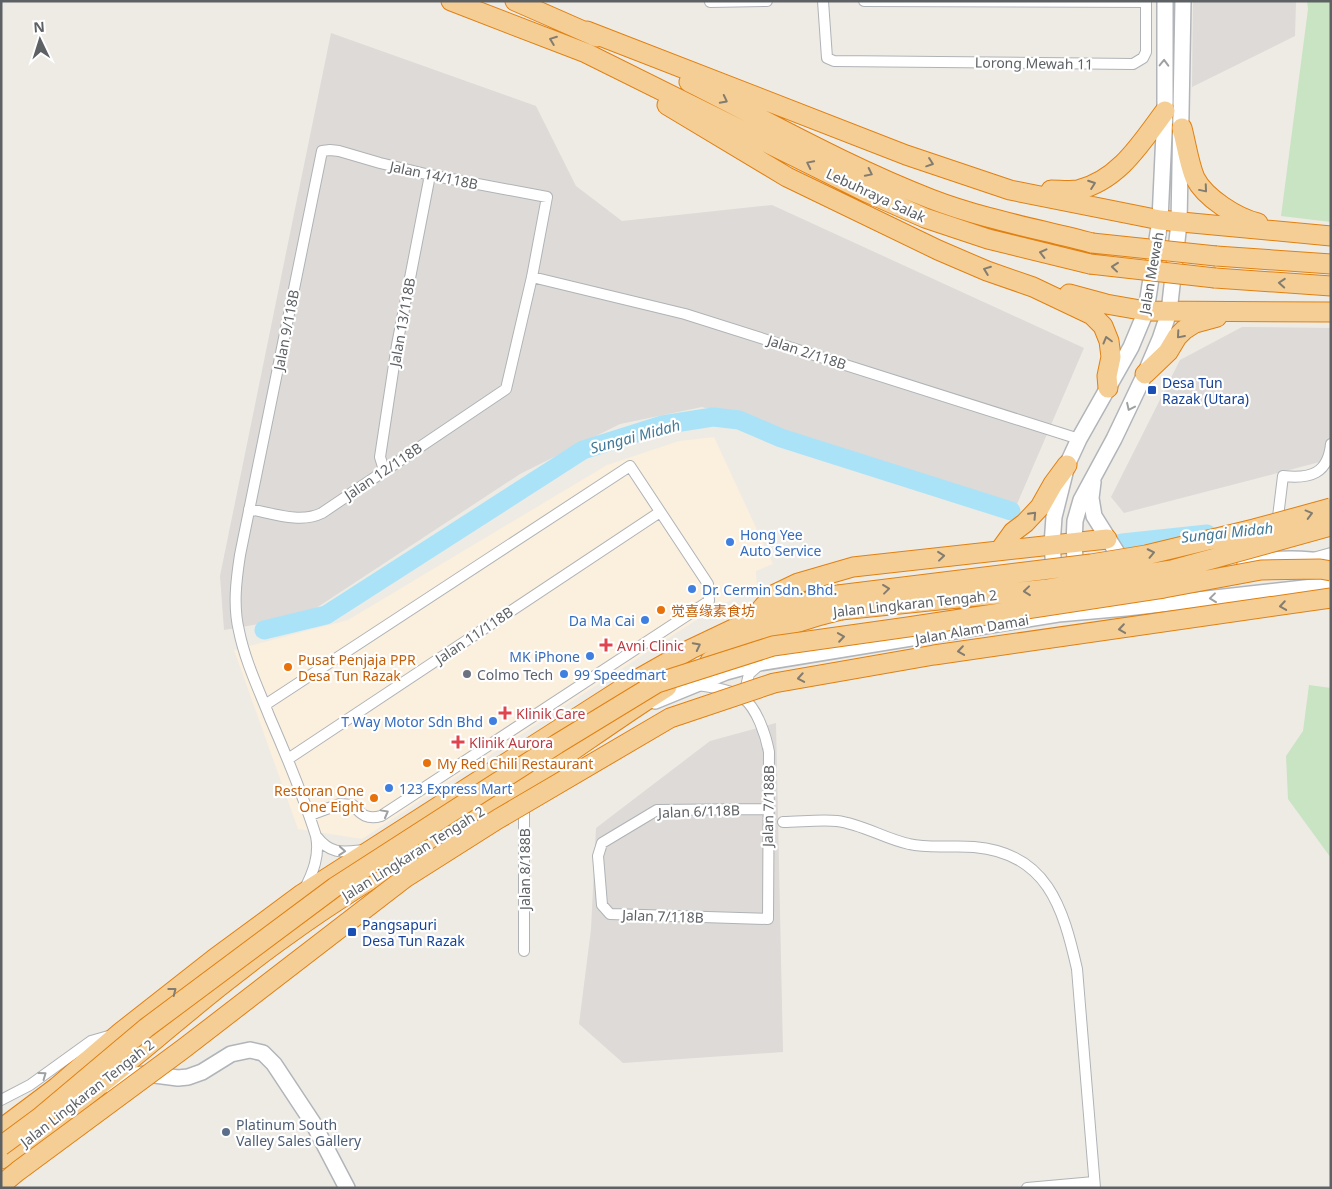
<svg xmlns="http://www.w3.org/2000/svg" width="1332" height="1189" font-family="'Noto Sans','Noto Sans SC',sans-serif">
  <style>
    .commercial { fill: #fbefdd }
    .industrial { fill: #dddad7 }
    .green { fill: #c8e4c3 }
    .lines { fill: none; stroke-linecap: round; stroke-linejoin: round }
    .river { stroke: #aae3f8; stroke-width: 19 }
    .street-casing { stroke: #b0b3b6; stroke-width: 12 }
    .secondary-casing { stroke: #b1b5b9; stroke-width: 18 }
    .highway-casing { stroke: #e18011; stroke-width: 21 }
    .street { stroke: #fff; stroke-width: 10 }
    .secondary { stroke: #fff; stroke-width: 15 }
    .highway { stroke: #f5ce95; stroke-width: 19 }
    .tram { stroke: #b3b4b4; stroke-width: 1 }
    .highway-bridge-casing { stroke: #e18011; stroke-width: 21; stroke-linecap: butt }
    .highway-bridge { stroke: #f5ce95; stroke-width: 19 }
    .oneway { stroke: #837c70 }
    .oneway2 { stroke: #9ea0a2 }
    .transit-dot { fill: #1a4fb4; stroke: #fff; stroke-width: 2 }
    .shop-dot { fill: #3f7fe0; stroke: #fff; stroke-width: 2 }
    .food-dot { fill: #e8710a; stroke: #fff; stroke-width: 2 }
    .health-dot { fill: #e0444e; stroke: #fff; stroke-width: 2 }
    .worship-dot { fill: #6b7280; stroke: #fff; stroke-width: 2 }
    .service-dot { fill: #5c6f8a; stroke: #fff; stroke-width: 2 }
    .labels { text-anchor: middle; dominant-baseline: central; stroke-width: 4.5; stroke-linejoin: round; paint-order: stroke }
    .street-label { font-size: 14px; fill: #5d6164; stroke: #fff }
    .transit-label { font-size: 14px; fill: #164399; stroke: #fff; text-anchor: start }
    .shop-label { font-size: 14px; fill: #366cbe; stroke: #fff; text-anchor: start }
    .food-label { font-size: 14px; fill: #c56008; stroke: #fff; text-anchor: start }
    .health-label { font-size: 14px; fill: #be3a42; stroke: #fff; text-anchor: start }
    .worship-label { font-size: 14px; fill: #5b616d; stroke: #fff; text-anchor: start }
    .service-label { font-size: 14px; fill: #4e5e75; stroke: #fff; text-anchor: start }
    .water-label { font-size: 15px; font-style: italic; fill: #427a98; stroke: #fff }
  </style>
  <rect width="100%" height="100%" fill="#eeebe5"/>
  <path class="commercial" d="M714,437l59,127 -17,7 1,17 -41,19 -354,232 -64,-10 -64,-179 114,-30 259,-155 72,-24z"/>
  <path class="industrial" d="M1193,1h103l-1,35 -103,51z
    M331,33l205,73 40,80 46,35 150,-16 312,143 -67,156 -315,-97 -82,17 -100,50 -216,142 -80,14 -4,-54z
    M1242,327l89,1v131l-207,54 -13,-16 69,-137z
    M776,723l7,329 -160,11 -44,-39 12,-95 5,-101 114,-87z"/>
  <path class="green" d="M1307,1h24v221l-50,-6 27,-207z
    M1309,685l22,3v170l-43,-59 -2,-43 17,-25z"/>
  <g class="lines">
    <path class="river" d="M1122,543l85,-9
      M264,630l62,-15 257,-165 79,-25 51,-8 26,3 42,18 230,73"/>
    <g class="street-casing">
      <path id="street" d="M823,1l4,57 7,3 299,3 10,-6 3,-6v-51
        M864,1l282,1
        M710,2l57,-1
        M532,277l153,37 394,125
        M384,470l-4,-13 17,-112 33,-170
        M249,509c23,4 51,15 73,4l184,-124 26,-112 15,-80 -117,-22 -50,-12 -41,-12 -9,-1 -8,1 -82,404c-4,26 -7,51 -1,76 6,30 20,59 31,87 17,39 33,77 46,118 4,19 -3,37 -12,54
        M1277,525l6,-49c27,3 45,-2 48,-32
        M1313,558l18,-5
        M697,685c13,2 36,5 46,13 14,10 23,38 26,54l-1,167 -158,-5 -8,-9 -4,-49 4,-13 55,-33 111,-1
        M744,695l5,-21 10,-9
        M265,705l365,-239 78,118 1,17 -328,215c-13,4 -20,-1 -28,-11l-13,-1 -30,11
        M288,759l372,-247
        M522,803l2,7v141
        M783,822c16,0 38,-3 54,-1 25,3 48,18 72,23 21,5 44,1 65,3 73,6 89,60 103,122l18,219
        M317,837c14,18 26,15 47,13
        M1,1100l29,-15 61,-44 21,-6
        M1027,1188l67,-6"/>
    </g>
    <g class="secondary-casing">
      <path id="secondary" d="M1093,482l-2,16 3,18 32,51
        M1245,564c29,-6 56,-7 86,-1
        M1076,576l-2,-33 1,-22 6,-21 33,-61 31,-65 15,-35 9,-27 10,-89 4,-222
        M1055,580l-3,-35 2,-28 13,-52 12,-26 52,-92 15,-36 14,-91 5,-109v-110
        M655,701l71,-29 33,-9 299,-49 68,-6 205,-23
        M105,1085l27,-10 15,-1 31,4 10,-1 14,-5 29,-18 19,-4 13,3 11,11 39,59 34,65"/>
    </g>
    <g class="highway-casing">
      <path id="highway" d="M451,1l135,52 280,139 59,26 63,21 102,25
        M515,1l82,36
        M587,31l319,124 104,35 150,30 171,16
        M689,82c80,40 159,85 242,117 52,20 108,30 161,44
        M667,105l120,72 151,73 49,21 46,16 59,28 11,11 6,15 2,16 -4,19 1,12
        M1182,128c4,15 7,36 13,50 10,20 42,40 63,45
        M1051,190c8,0 19,1 27,0 41,-10 63,-47 87,-79
        M1216,256l115,8
        M1215,278l116,8
        M1069,294l37,10 40,7 185,1
        M1145,374l23,-22 9,-15 7,-7 11,-7 22,-6
        M1000,550l13,-18 12,-9 15,-16 13,-23 14,-19
        M752,620l21,-25 25,-12 55,-16 254,-28
        M710,661c42,-23 84,-40 131,-51
        M1,1129l56,-42 64,-55 93,-73 88,-65 329,-211 60,-34 61,-29 47,-16 39,-9
        M1,1159c101,-68 189,-155 288,-225 73,-53 153,-96 228,-146 51,-33 99,-69 150,-101"/>
    </g>
    <use href="#street" class="street"/>
    <use href="#secondary" class="secondary"/>
    <use href="#highway" class="highway"/>
    <path class="tram" d="M1,90v26"/>
    <g class="highway-bridge-casing">
      <path id="highway-bridge" d="M1092,243l124,13
        M1090,264l125,14
        M838,595l253,-31 55,-9 108,-26 77,-21
        M841,610l207,-21 124,-19 159,-44
        M1,1146l38,-28 107,-90 189,-141 222,-143 100,-61 116,-37 135,-19 256,-39 97,-18 59,-1 11,2
        M1,1185l17,-14 165,-122 222,-171 93,-59 172,-101 104,-35 160,-28 397,-57"/>
    </g>
    <use href="#highway-bridge" class="highway-bridge"/>
  </g>
  <defs><path id="oneway-chevron" d="M-2-3.5L2.5 0L-2 3.5" fill="none" stroke-width="1.6" stroke-linecap="round" stroke-linejoin="round" transform="scale(1.25)"/></defs>
  <g class="oneway">
    <use href="#oneway-chevron" transform="translate(553 40) rotate(-159)"/>
    <use href="#oneway-chevron" transform="translate(724 100) rotate(27)"/>
    <use href="#oneway-chevron" transform="translate(930 163) rotate(19)"/>
    <use href="#oneway-chevron" transform="translate(810 164) rotate(-154)"/>
    <use href="#oneway-chevron" transform="translate(869 173) rotate(26)"/>
    <use href="#oneway-chevron" transform="translate(1092 184) rotate(-20)"/>
    <use href="#oneway-chevron" transform="translate(1204 189) rotate(50)"/>
    <use href="#oneway-chevron" transform="translate(1043 253) rotate(-166)"/>
    <use href="#oneway-chevron" transform="translate(1115 267) rotate(-174)"/>
    <use href="#oneway-chevron" transform="translate(987 270) rotate(-159)"/>
    <use href="#oneway-chevron" transform="translate(1282 283) rotate(-176)"/>
    <use href="#oneway-chevron" transform="translate(1180 335) rotate(131)"/>
    <use href="#oneway-chevron" transform="translate(1107 340) rotate(-105)"/>
    <use href="#oneway-chevron" transform="translate(1309 514) rotate(-15)"/>
    <use href="#oneway-chevron" transform="translate(1033 515) rotate(-47)"/>
    <use href="#oneway-chevron" transform="translate(1151 553) rotate(-12)"/>
    <use href="#oneway-chevron" transform="translate(941 556) rotate(-6)"/>
    <use href="#oneway-chevron" transform="translate(886 589) rotate(-7)"/>
    <use href="#oneway-chevron" transform="translate(1027 591) rotate(174)"/>
    <use href="#oneway-chevron" transform="translate(1283 606) rotate(171)"/>
    <use href="#oneway-chevron" transform="translate(1122 629) rotate(172)"/>
    <use href="#oneway-chevron" transform="translate(841 637) rotate(-8)"/>
    <use href="#oneway-chevron" transform="translate(697 646) rotate(-27)"/>
    <use href="#oneway-chevron" transform="translate(961 651) rotate(172)"/>
    <use href="#oneway-chevron" transform="translate(801 678) rotate(170)"/>
    <use href="#oneway-chevron" transform="translate(173 991) rotate(-38)"/>
  </g>
  <g class="oneway2">
    <use href="#oneway-chevron" transform="translate(1164 63) rotate(-89)"/>
    <use href="#oneway-chevron" transform="translate(1130 407) rotate(115)"/>
    <use href="#oneway-chevron" transform="translate(1213 598) rotate(173)"/>
    <use href="#oneway-chevron" transform="translate(385 813) rotate(-29)"/>
    <use href="#oneway-chevron" transform="translate(342 851) rotate(4)"/>
    <use href="#oneway-chevron" transform="translate(43 1075) rotate(-36)"/>
  </g>
  <g class="transit-dot">
    <rect x="1147" y="385" width="10" height="10" rx="2.5"/>
    <rect x="347" y="927" width="10" height="10" rx="2.5"/>
  </g>
  <g class="shop-dot">
    <circle cx="730" cy="542" r="5"/>
    <circle cx="692" cy="589" r="5"/>
    <circle cx="645" cy="620" r="5"/>
    <circle cx="590" cy="656" r="5"/>
    <circle cx="564" cy="674" r="5"/>
    <circle cx="493" cy="721" r="5"/>
    <circle cx="389" cy="788" r="5"/>
  </g>
  <g class="food-dot">
    <circle cx="661" cy="610" r="5"/>
    <circle cx="288" cy="667" r="5"/>
    <circle cx="427" cy="763" r="5"/>
    <circle cx="374" cy="798" r="5"/>
  </g>
  <g class="health-dot">
    <path d="M603.5 637.5h5v5h5v5h-5v5h-5v-5h-5v-5h5z"/>
    <path d="M502.5 705.5h5v5h5v5h-5v5h-5v-5h-5v-5h5z"/>
    <path d="M455.5 734.5h5v5h5v5h-5v5h-5v-5h-5v-5h5z"/>
  </g>
  <circle class="worship-dot" cx="467" cy="674" r="5"/>
  <circle class="service-dot" cx="226" cy="1132" r="5"/>
  <g class="labels">
    <g class="street-label">
      <text transform="translate(1034 63) rotate(1)">Lorong Mewah 11</text>
      <text transform="translate(434 175) rotate(12)">Jalan 14/118B</text>
      <text transform="translate(876 195) rotate(25)">Lebuhraya Salak</text>
      <text transform="translate(1151 273) rotate(-80)">Jalan Mewah</text>
      <text transform="translate(402 322) rotate(-80)">Jalan 13/118B</text>
      <text transform="translate(286 330) rotate(-79)">Jalan 9/118B</text>
      <text transform="translate(807 352) rotate(18)">Jalan 2/118B</text>
      <text transform="translate(383 471) rotate(-34)">Jalan 12/118B</text>
      <text transform="translate(915 603) rotate(-6)">Jalan Lingkaran Tengah 2</text>
      <text transform="translate(972 629) rotate(-10)">Jalan Alam Damai</text>
      <text transform="translate(474 635) rotate(-34)">Jalan 11/118B</text>
      <text transform="translate(768 806) rotate(-89)">Jalan 7/188B</text>
      <text transform="translate(699 811) rotate(-2)">Jalan 6/118B</text>
      <text transform="translate(413 853) rotate(-32)">Jalan Lingkaran Tengah 2</text>
      <text transform="translate(524 869) rotate(-90)">Jalan 8/188B</text>
      <text transform="translate(663 916) rotate(2)">Jalan 7/118B</text>
      <text transform="translate(87 1093) rotate(-38)">Jalan Lingkaran Tengah 2</text>
    </g>
    <g class="transit-label">
      <text x="1162" y="382">Desa Tun<tspan x="1162" dy="16">Razak (Utara)</tspan></text>
      <text x="362" y="924">Pangsapuri<tspan x="362" dy="16">Desa Tun Razak</tspan></text>
    </g>
    <g class="shop-label">
      <text x="740" y="534">Hong Yee<tspan x="740" dy="16">Auto Service</tspan></text>
      <text x="702" y="589">Dr. Cermin Sdn. Bhd.</text>
      <text x="635" y="620" text-anchor="end">Da Ma Cai</text>
      <text x="580" y="656" text-anchor="end">MK iPhone</text>
      <text x="574" y="674">99 Speedmart</text>
      <text x="483" y="721" text-anchor="end">T Way Motor Sdn Bhd</text>
      <text x="399" y="788">123 Express Mart</text>
    </g>
    <g class="food-label">
      <text x="671" y="610">觉喜缘素食坊</text>
      <text x="298" y="659">Pusat Penjaja PPR<tspan x="298" dy="16">Desa Tun Razak</tspan></text>
      <text x="437" y="763">My Red Chili Restaurant</text>
      <text x="364" y="790" text-anchor="end">Restoran One<tspan x="364" dy="16">One Eight</tspan></text>
    </g>
    <g class="health-label">
      <text x="617" y="645">Avni Clinic</text>
      <text x="516" y="713">Klinik Care</text>
      <text x="469" y="742">Klinik Aurora</text>
    </g>
    <g class="worship-label">
      <text x="477" y="674">Colmo Tech</text>
    </g>
    <g class="service-label">
      <text x="236" y="1124">Platinum South<tspan x="236" dy="16">Valley Sales Gallery</tspan></text>
    </g>
    <g class="water-label">
      <text transform="translate(635 436) rotate(-15)">Sungai Midah</text>
      <text transform="translate(1227 532) rotate(-6)">Sungai Midah</text>
    </g>
  </g>
  <rect width="1332" height="1189" fill="none" stroke="#5d6164" stroke-width="5"/>
  <g transform="translate(40 40) rotate(356)" stroke="#ffffff" stroke-width="4" paint-order="stroke">
  <path d="M0-4L9 19L0 12L-9 19Z" fill="#5d6164"/>
  <text y="-8" font-size="14" font-weight="bold" text-anchor="middle" fill="#5d6164">N</text>
  </g>
</svg>
